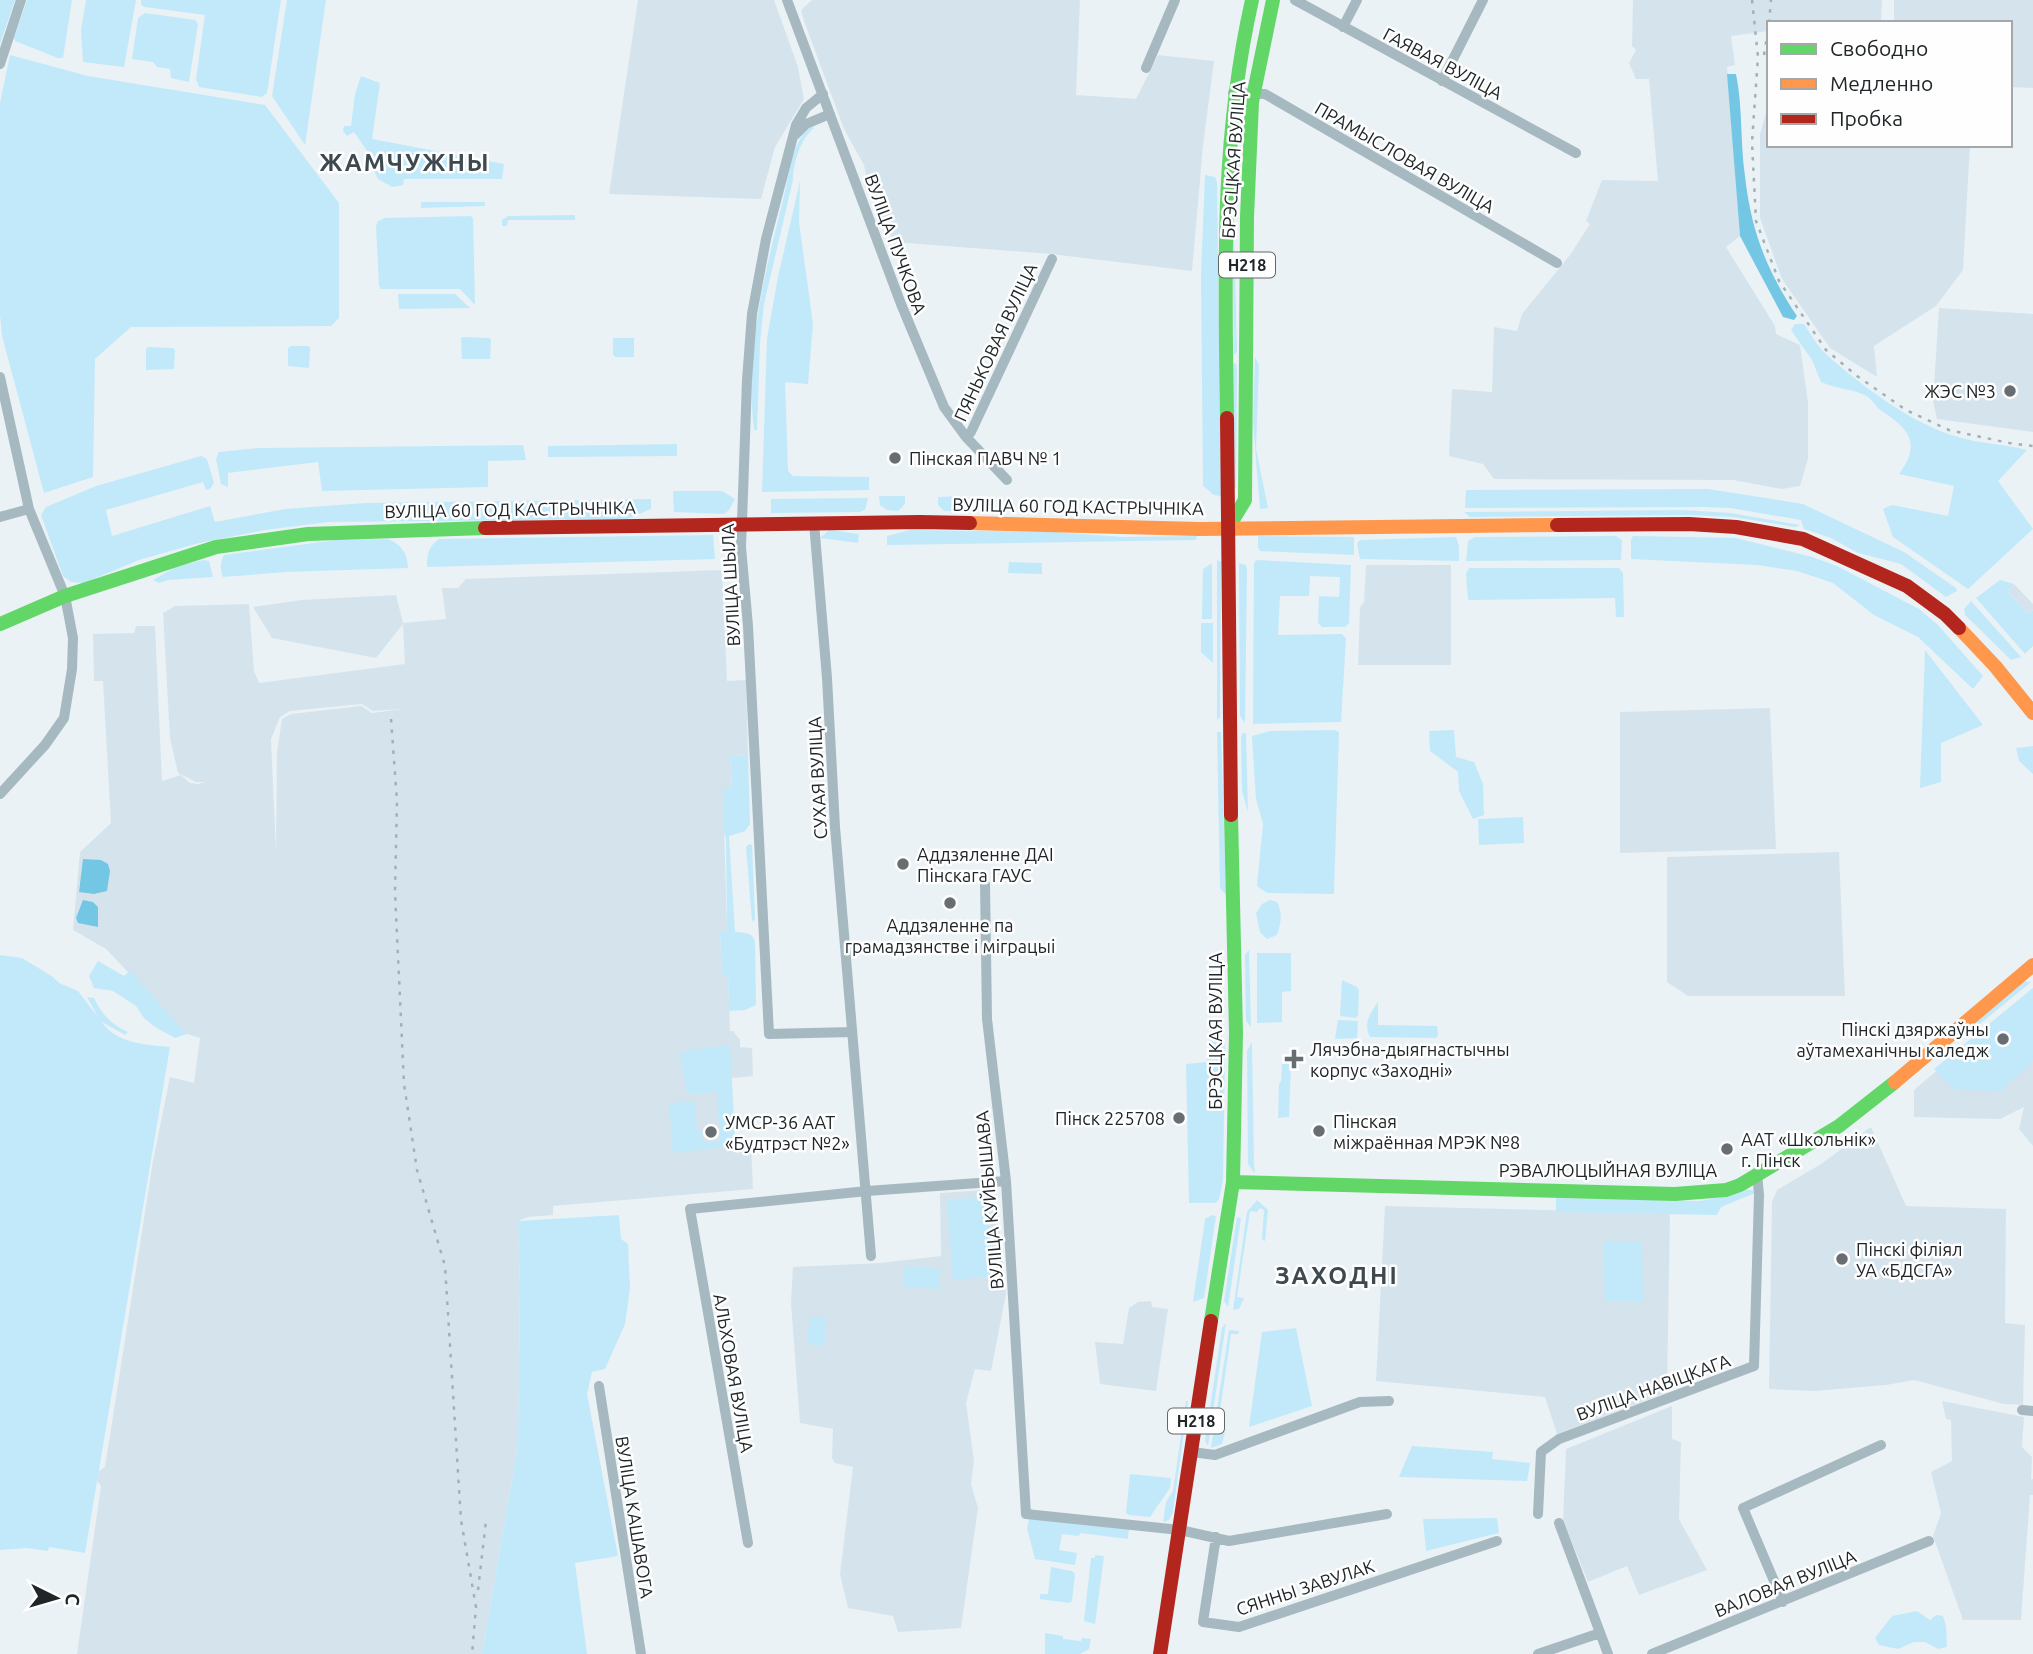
<svg xmlns="http://www.w3.org/2000/svg" width="2033" height="1654" font-family="Ubuntu,sans-serif">
  <style>
    .built { fill: #d5e4ec; fill-rule: evenodd }
    .green { fill: #c2e9fa }
    .water { fill: #74c7e4 }
    .lines { fill: none; stroke-linecap: round; stroke-linejoin: round }
    .street { stroke: #a7b9c0; stroke-width: 10 }
    .fast { stroke: #63d668; stroke-width: 14 }
    .slow { stroke: #ff974d; stroke-width: 14 }
    .jam { stroke: #b3261e; stroke-width: 14 }
    .rail { stroke: #a3b0b5; stroke-width: 2.5; stroke-dasharray: 3.5 7; stroke-linecap: butt }
    .poi-dot { fill: #676d70; stroke: #fefefe; stroke-width: 2.5 }
    .labels { text-anchor: middle; dominant-baseline: central; stroke-width: 5; stroke-linejoin: round; paint-order: stroke }
    .shield { fill: #fefefe; stroke: #636768; stroke-width: 2 }
    .shield-label { font-size: 16px; font-weight: bold; fill: #202628 }
    .street-label { font-size: 18px; fill: #202628; stroke: #fefefe }
    .poi-label { font-size: 18px; fill: #202628; stroke: #fefefe; text-anchor: start }
    .district-label { font-size: 24px; font-weight: bold; letter-spacing: 2px; fill: #3d494e; stroke: #fefefe }
  </style>
  <rect width="100%" height="100%" fill="#eaf2f6"/>
  <path class="built" d="M638,0h136l24,67 6,32 -29,48 -14,52 -152,-5z
    M812,0h268l-4,95 60,4 22,-44 56,6 -11,85 -11,125 -141,-17 -158,-12 -26,-62 -3,-15 -20,-36 -40,-108 -3,-11z
    M1633,0h249l-1,23h-112v8l-38,5 4,29 -8,2 13,169 -14,11 49,79 1,8 24,11 8,58v56l-8,27 -18,3 -49,-9 -239,-1 -11,-15 -34,-8 3,-67 40,3 2,-65 23,4 5,-17 48,-59 20,-31 -4,-3 16,-41 56,1 -9,-102h-13l-7,-16 7,-13 -4,-4z
    M1894,0h139v88l-23,-1v-64h-116z
    M1769,103v42h201l-7,125 -27,36 -62,40 3,31 -47,-29 -48,-69 -22,-61v-84z
    M1939,308l94,6v118l-96,-13 -4,-18z
    M1366,565h85v100h-93l2,-58 4,-5z
    M722,570l5,111 19,-1 2,75 -18,1 2,32 -9,2 4,141 -7,1 2,42h6l2,57h3l7,9v7l12,1 1,28 -21,2 3,68 16,-1 2,44 -200,17v9l-25,2 -10,4 2,66 -2,158 -36,209h-405l24,-168 -4,-5 2,-10 6,-4 48,-306 17,-84 24,6 6,-45 -13,-4 -81,-85 -33,-19 7,-78 31,-29 -8,-142h-9l-1,-47 41,-1 2,-7h19l7,155 19,-6 9,8 8,1 7,-2h-9l-18,-9 -8,-35 -7,-125 12,-7 74,-2 5,67 5,12 146,-19 2,45 -4,-85 -27,34 -104,-20 -19,-31 49,-7 94,-5 7,28 43,-4 -4,-31h16l8,-9zM362,704l11,7 30,-2 -31,4 -11,-7 -70,8 -9,5 -5,33 -1,99 -5,-112 9,-22 10,-6z
    M2014,584l19,20v6l-4,4 -22,-23z
    M1770,708l6,141 -156,4v-141z
    M1839,852l6,144h-157l-21,-14v-125z
    M2033,988v158l-14,-17 5,-22 -24,12 -86,-2v-27z
    M1871,1127l35,79 100,3 -1,114 20,2 -2,80 -19,-1 -90,-24 -28,5 -72,6 -45,-2 3,-187 5,-12 44,-26z
    M985,1190l5,2 7,13 9,89 -15,77 -16,-2 -9,34 8,58 -3,23 7,24 -17,120 -63,4 -5,-16 -45,-8 -8,-34 13,-107 -18,-4 -3,-5 1,-29 -33,-6 -9,-120 2,-36 87,-4 61,-7 -1,-63z
    M1385,1206l285,7 -3,179 -110,42 -12,-37 -169,-16z
    M1151,1301l1,6 16,2 -12,82 -56,-7 -5,-42 28,2 6,-36 9,-6z
    M1942,1401l82,16 -2,30 10,10 -1,22h2v16h-3l-9,125h-58l-30,-84 8,-23 -10,-41 21,-11 -1,-41 -5,-1z
    M1672,1406v33l9,3 -2,77 28,51 -68,25 -12,-29 -39,16 -25,-62 3,-71z"/>
  <path class="green" d="M0,0h15l-15,44z
    M27,0h45l-9,58h-5l-43,-17 -1,-3z
    M86,0h50l-12,67 -41,-5 -2,-32z
    M141,0h140l-14,93 -5,4 -63,-10 -3,-8 9,-64 -60,-8 -4,-2z
    M287,0h39l-21,145 -33,-49z
    M145,13l50,7 3,4 -9,58 -18,-4 -1,-9 -13,-2 -4,-5 -21,-3 6,-41z
    M10,55l78,21 177,29 74,98v115l-8,8 -200,1 -36,32 -2,118 -49,16 -42,-157 -2,-21v-212z
    M361,76l19,7 -8,56 132,25 -2,15h-98l-1,6 -11,2 -14,-8 -4,-8 4,-4 -24,-35 -7,4 -4,-5 1,-5h7l4,-32z
    M812,126l2,2c-14,11 -21,36 -21,52l-29,124 -4,39 -3,87h-3c-9,-79 10,-154 29,-230 6,-23 8,-60 29,-74z
    M1205,175l10,2 2,5 4,314 -7,-1 -11,-9 -2,-211z
    M800,181l-1,41 14,102 -5,60 -23,-2 3,89 5,5 76,1v13l-107,2 5,-154 11,-61z
    M421,202h64v4l-64,2z
    M575,215v5h-67l-1,6h-5v-6l6,-4z
    M471,216l2,3 2,86 -15,-16h-79l-2,-3 -3,-60 2,-5 7,-3z
    M1234,228l3,124 -3,3 -2,-125z
    M398,294h57l15,14 -71,1z
    M1795,324h9c7,10 13,22 22,30 34,31 88,71 132,83 23,7 47,7 69,13l-29,31 35,48 -65,60 -75,-52 -10,-28 9,-4 56,11 6,-30 -55,-12c23,-32 10,-45 -20,-65 -4,-4 -7,-9 -11,-12 -13,-8 -32,-8 -47,-15l-9,-22 -21,-30z
    M463,337l26,1 2,2 -1,19h-28l-1,-21z
    M613,338h21v19h-19l-2,-3z
    M291,346h18l1,2 -1,20 -21,-2v-18z
    M148,347l25,1 2,2 -1,19 -28,1v-21z
    M1255,357l4,8 -3,84 12,59 -8,1 -7,-87z
    M1236,363l1,6 -1,119h-3l-1,-124z
    M677,444v12l-129,1v-11z
    M523,445l3,15 -38,1v26l-166,4 -4,-29 -90,11v14l-7,-3 -5,-25 3,-7 40,-4z
    M201,456l6,3 7,24 -4,6 -4,1 -3,-8 -97,28 6,26 98,-30 5,16 70,-13 80,-6 286,-4v10l-24,10 -298,3 -64,8 -66,13 -60,17 -55,23 -13,-1 -8,-6 -22,-61 5,-8 50,-21z
    M1708,489l95,15 101,48 52,36 1,3 -11,6 -45,-33 -43,-11 -27,-15 -27,-9 -3,-9 -71,-12 -26,-1 -239,1 1,-18z
    M673,491h49l13,8 -6,11 -5,4 -50,-2z
    M879,496h26v8l-7,7 -11,-1 -7,-5z
    M961,496l15,12 21,2 -53,1 -6,-6v-8z
    M868,498l-3,12 -5,2 -89,1v-14z
    M1682,510l49,3 69,12 -5,2 -62,-10 -45,-2 -218,2 -6,-5z
    M829,530l30,4 -1,9 -38,-5z
    M910,530l144,2 69,5 74,-1 -1,4 -309,5v-9z
    M713,535l2,24 -288,8c0,-13 1,-20 12,-28z
    M1258,536l96,1v18l-94,-4 -2,-4z
    M1616,536l6,4 -1,20 -155,1 2,-20 7,-4z
    M1633,536l103,2 76,19 25,9 82,43 19,16 45,51 -10,13 -55,-52 -44,-22 -41,-32 -36,-12 -40,-6 -126,-6v-19z
    M1456,537l3,9v15l-99,-2 -3,-16 3,-3z
    M388,539c13,5 20,15 20,29l-122,4 -63,5c-3,-9 -3,-14 1,-22l112,-15z
    M203,560l6,1 4,16 -45,3 -9,3 -6,-3 23,-13z
    M1217,560l4,2 -1,155 -3,3z
    M1257,560l94,5 -2,58 -4,4h-23l-4,-4 1,-27 20,1 1,-20 -30,-1 -1,20h-29l-2,39 64,-1 4,4 -5,84 -88,2 1,-161z
    M1009,562l33,1v11l-34,-1z
    M1212,563v56h-10l1,-50z
    M1239,563l7,2 1,6 -2,152 -5,-7z
    M1469,568h150l4,5 1,44h-8l-1,-19 -147,2 -2,-26z
    M2000,580l14,4 -7,7 22,23 4,-4v36l-8,8 -49,-56z
    M1971,601l50,56 -10,3 -46,-45 -1,-6z
    M1201,623h12v40l-12,-11z
    M1925,650l58,75 -42,18v39l-21,6z
    M1334,730l5,2 -5,162 -67,-1 -10,-7 6,-62 -7,-25 -4,-63 18,-5z
    M1454,730l2,27 18,5 9,22 1,31 -11,4 -14,-28 -1,-19 -28,-21 -1,-20z
    M1217,732h4l5,163 -6,-7z
    M1243,733h3l2,79 -6,-21 -1,-55z
    M2033,746v28l-14,-13 -3,-13z
    M748,755l2,69 -5,7 -16,5 6,96c9,1 16,-1 20,9l1,64 -11,5 -16,1 -1,-36 -6,-1 -2,-42 7,-1 -1,-93 -3,-7v-42l9,-1 -2,-32z
    M1523,817l1,26 -45,2 -1,-26z
    M749,844l3,1 3,72v3l-3,1 -6,-74z
    M1270,900l7,2c6,12 4,21 0,33l-10,4 -7,-7 -4,-19 6,-9z
    M1249,950l2,77 -5,-6 -1,-66z
    M1257,953h34v38l-9,1v30l-25,1z
    M0,955l22,3 31,19 6,6 19,8 20,26 -11,-20 7,1c8,17 17,26 34,34l-3,3 -23,-13c13,21 44,23 68,25l-85,506 -36,-6 -1,4 -21,-3 -27,2z
    M98,961l26,15 6,-5 57,63 -12,4 -20,-11 -11,-9 -8,-12 -23,-15 -19,-3 -5,-12z
    M1342,980l15,7 2,3 -1,25 -2,3 -16,-2z
    M2022,981l9,1 -73,60 14,-18z
    M2033,988v73l-32,30 -46,-1 -21,-21z
    M1378,1002v23l59,1 1,9 -2,3 -66,-1c-7,-13 0,-24 8,-35z
    M1338,1020l20,1 -1,17 -22,1z
    M1209,1036h12l4,8 -2,136 -4,19 -3,4h-27l-3,-139 21,-2z
    M1252,1042l2,121 1,11 -7,-10 -1,-113z
    M730,1045l5,101 -62,7 -4,-49 2,-1 23,-2 3,30h5l1,12 17,-2 -3,-49 -30,2 -7,-39 4,-4z
    M1282,1064h9l-2,53 -11,1 1,-34 2,-3z
    M1747,1190h5l3,3 -34,14 -4,8 -161,-3v-14l144,3 32,-6z
    M988,1197l6,79 -41,4 -6,-80z
    M1257,1200l11,10 -3,31 -3,-1 2,-30 -4,-2 -3,4 -7,-1 -13,86 7,1 -5,11 -6,1 14,-98z
    M619,1215l2,24 7,5 2,44 -5,36 -20,45 -13,3 -5,22 31,162 -43,7 12,91h-105l36,-209 2,-158 -2,-66z
    M1212,1215l4,1 -12,82 -11,4 12,-83z
    M1237,1217l4,1 -13,89 -4,-6z
    M1603,1242h39l1,59 -38,1z
    M905,1266l36,3 -2,20 -36,-3z
    M810,1317l16,1 -2,28 -17,-2z
    M1226,1323l-18,123 -3,-5 17,-113z
    M1296,1328l16,78 -63,21 13,-95z
    M1229,1330l10,1 -1,3h-7l-14,98 8,1 -3,11 -11,4z
    M1186,1401h2l-15,111 -4,8 -6,2 3,-20 7,-11z
    M1412,1446l81,6 -1,7 38,4 -3,18 -128,-4z
    M1130,1474l41,4 -1,10 -20,29 -21,-2 -3,-2z
    M1497,1518l2,15 -73,18 -3,-32z
    M1029,1519l100,10 -1,10 -48,-6 -1,3 -17,-2 -3,16 18,3 -2,12 -40,-6 -8,-31z
    M1095,1555l9,1 -9,68 -11,-3 7,-63h4z
    M1051,1567l21,4 3,3 -3,27 -3,2 -29,-4v-5h8z
    M1917,1611l13,9 6,-5 7,1 3,10 1,21 -9,2 -13,-7h-11l-16,7 -19,-4 -4,-7 17,-22z
    M1045,1633l18,3v3l18,2 1,-3 9,1 -2,10 -9,5h-35z"/>
  <path class="water" d="M1727,74h9c7,34 4,68 9,102 6,55 22,95 52,140l-3,4 -11,-3 -43,-81z
    M83,859l18,1 7,4 2,7 -3,20 -13,3 -15,-2z
    M83,900l10,2 5,5v20l-20,-4 -2,-5z"/>
  <g class="lines">
    <path class="street" d="M787,0l114,304 43,103 22,30 41,43
      M1295,0l281,153
      M1343,27l14,-27
      M0,64l21,-64
      M1146,68l29,-68
      M1442,81l41,-81
      M1233,93l32,1 292,169
      M823,94l-17,14 -10,17 -30,114 -14,75 -5,66 -4,114 -2,53 7,79 21,408 83,-2
      M795,135l11,-11 24,-10
      M0,377l29,132 36,87 8,42 -1,31 -8,49 -19,27 -45,49
      M966,437l5,-5 81,-173
      M0,517l29,-8
      M814,523l13,155 8,149 36,429
      M985,884l2,135 19,162 20,333 154,16 49,11 158,-27
      M599,1386l42,268
      M2022,1410l11,1
      M1192,1452l23,3 145,-53 29,-1
      M1538,1514l3,-62 18,-13 195,-73 5,-171 -2,-22
      M1559,1523l49,131
      M1216,1537l-13,85 36,5 258,-86
      M748,1543l-58,-334 177,-18 139,-10
      M1783,1602l-40,-94 138,-63
      M1538,1654l62,-21
      M1652,1654l277,-113"/>
    <path class="fast" d="M1227,418c-2,-144 -7,-276 25,-418
      M1228,528l17,-28 2,-283 5,-115 21,-102
      M0,624l65,-28 151,-49 92,-13 177,-6
      M1233,1182l442,12 51,-4 14,-5 99,-59 56,-44
      M1211,1321l22,-139 3,-149 -5,-218"/>
    <path class="slow" d="M970,523l229,6 358,-4
      M1959,628l36,38 38,47
      M1895,1082l138,-117"/>
    <path class="jam" d="M1227,418l4,397
      M1557,525l132,-1 47,3 67,12 104,47 38,28 14,14
      M485,528l435,-6 50,1
      M1160,1654l51,-333"/>
    <path class="rail" d="M1752,0l6,57 -6,85 4,79 23,60 47,69 31,26 49,34 43,20 60,13 24,3
      M1769,23l2,-23
      M1764,55l5,-31
      M391,719l6,82 -2,91 9,192 13,86 28,96 16,254 15,87 -4,47
      M478,1590l8,-69"/>
  </g>
  <g class="poi-dot">
    <circle cx="2010" cy="391" r="7"/>
    <circle cx="895" cy="458" r="7"/>
    <circle cx="903" cy="864" r="7"/>
    <circle cx="950" cy="903" r="7"/>
    <circle cx="2003" cy="1039" r="7"/>
    <path d="M1290.5 1048.5h7v7h7v7h-7v7h-7v-7h-7v-7h7z"/>
    <circle cx="1179" cy="1118" r="7"/>
    <circle cx="1319" cy="1131" r="7"/>
    <circle cx="711" cy="1132" r="7"/>
    <circle cx="1727" cy="1149" r="7"/>
    <circle cx="1842" cy="1259" r="7"/>
  </g>
  <g class="labels">
    <g class="shield">
      <rect x="1219" y="252.5" width="56" height="25" rx="5"/>
      <rect x="1168" y="1408.5" width="56" height="25" rx="5"/>
    </g>
    <g class="shield-label">
      <text x="1247" y="265">Н218</text>
      <text x="1196" y="1421">Н218</text>
    </g>
    <g class="street-label">
      <text transform="translate(1443 63) rotate(28)">ГАЯВАЯ ВУЛІЦА</text>
      <text transform="translate(1405 157) rotate(30)">ПРАМЫСЛОВАЯ ВУЛІЦА</text>
      <text transform="translate(1233 160) rotate(-86)">БРЭСЦКАЯ ВУЛІЦА</text>
      <text transform="translate(896 244) rotate(70)">ВУЛІЦА ПУЧКОВА</text>
      <text transform="translate(995 342) rotate(-65)">ПЯНЬКОВАЯ ВУЛІЦА</text>
      <text transform="translate(1078 506) rotate(1)">ВУЛІЦА 60 ГОД КАСТРЫЧНІКА</text>
      <text transform="translate(510 509) rotate(-1)">ВУЛІЦА 60 ГОД КАСТРЫЧНІКА</text>
      <text transform="translate(730 585) rotate(-93)">ВУЛІЦА ШЫЛА</text>
      <text transform="translate(817 778) rotate(-93)">СУХАЯ ВУЛІЦА</text>
      <text transform="translate(1215 1031) rotate(-90)">БРЭСЦКАЯ ВУЛІЦА</text>
      <text x="1608" y="1170">РЭВАЛЮЦЫЙНАЯ ВУЛІЦА</text>
      <text transform="translate(989 1200) rotate(-95)">ВУЛІЦА КУЙБЫШАВА</text>
      <text transform="translate(734 1373) rotate(80)">АЛЬХОВАЯ ВУЛІЦА</text>
      <text transform="translate(1653 1387) rotate(-20)">ВУЛІЦА НАВІЦКАГА</text>
      <text transform="translate(635 1517) rotate(81)">ВУЛІЦА КАШАВОГА</text>
      <text transform="translate(1785 1583) rotate(-22)">ВАЛОВАЯ ВУЛІЦА</text>
      <text transform="translate(1305 1587) rotate(-18)">СЯННЫ ЗАВУЛАК</text>
    </g>
    <g class="poi-label">
      <text x="1996" y="391" text-anchor="end">ЖЭС №3</text>
      <text x="909" y="458">Пінская ПАВЧ № 1</text>
      <text x="917" y="854">Аддзяленне ДАІ<tspan x="917" dy="21">Пінскага ГАУС</tspan></text>
      <text x="950" y="925" text-anchor="middle">Аддзяленне па<tspan x="950" dy="21">грамадзянстве і міграцыі</tspan></text>
      <text x="1989" y="1029" text-anchor="end">Пінскі дзяржаўны<tspan x="1989" dy="21">аўтамеханічны каледж</tspan></text>
      <text x="1310" y="1049">Лячэбна-дыягнастычны<tspan x="1310" dy="21">корпус «Заходні»</tspan></text>
      <text x="1165" y="1118" text-anchor="end">Пінск 225708</text>
      <text x="1333" y="1121">Пінская<tspan x="1333" dy="21">міжраённая МРЭК №8</tspan></text>
      <text x="725" y="1122">УМСР-36 ААТ<tspan x="725" dy="21">«Будтрэст №2»</tspan></text>
      <text x="1741" y="1139">ААТ «Школьнік»<tspan x="1741" dy="21">г. Пінск</tspan></text>
      <text x="1856" y="1249">Пінскі філіял<tspan x="1856" dy="21">УА «БДСГА»</tspan></text>
    </g>
    <g class="district-label">
      <text x="405" y="162">ЖАМЧУЖНЫ</text>
      <text x="1337" y="1275">ЗАХОДНІ</text>
    </g>
  </g>
  <rect x="1767" y="21" width="245" height="126" fill="#fefefe" stroke="#a5a8a8" stroke-width="2"/>
  <rect x="1781" y="44" width="35" height="10" fill="#63d668" stroke="#a5a8a8" stroke-width="2"/>
  <text x="1830" y="56" font-size="21" fill="#202628">Свободно</text>
  <rect x="1781" y="79" width="35" height="10" fill="#ff974d" stroke="#a5a8a8" stroke-width="2"/>
  <text x="1830" y="91" font-size="21" fill="#202628">Медленно</text>
  <rect x="1781" y="114" width="35" height="10" fill="#b3261e" stroke="#a5a8a8" stroke-width="2"/>
  <text x="1830" y="126" font-size="21" fill="#202628">Пробка</text>
  <g transform="translate(56 1598) rotate(95)" stroke="#fefefe" stroke-width="5" paint-order="stroke">
  <path d="M0-5L12 26L0 18L-12 26Z" fill="#202628"/>
  <text y="-10" font-size="19" font-weight="bold" text-anchor="middle" fill="#202628">С</text>
  </g>
</svg>
